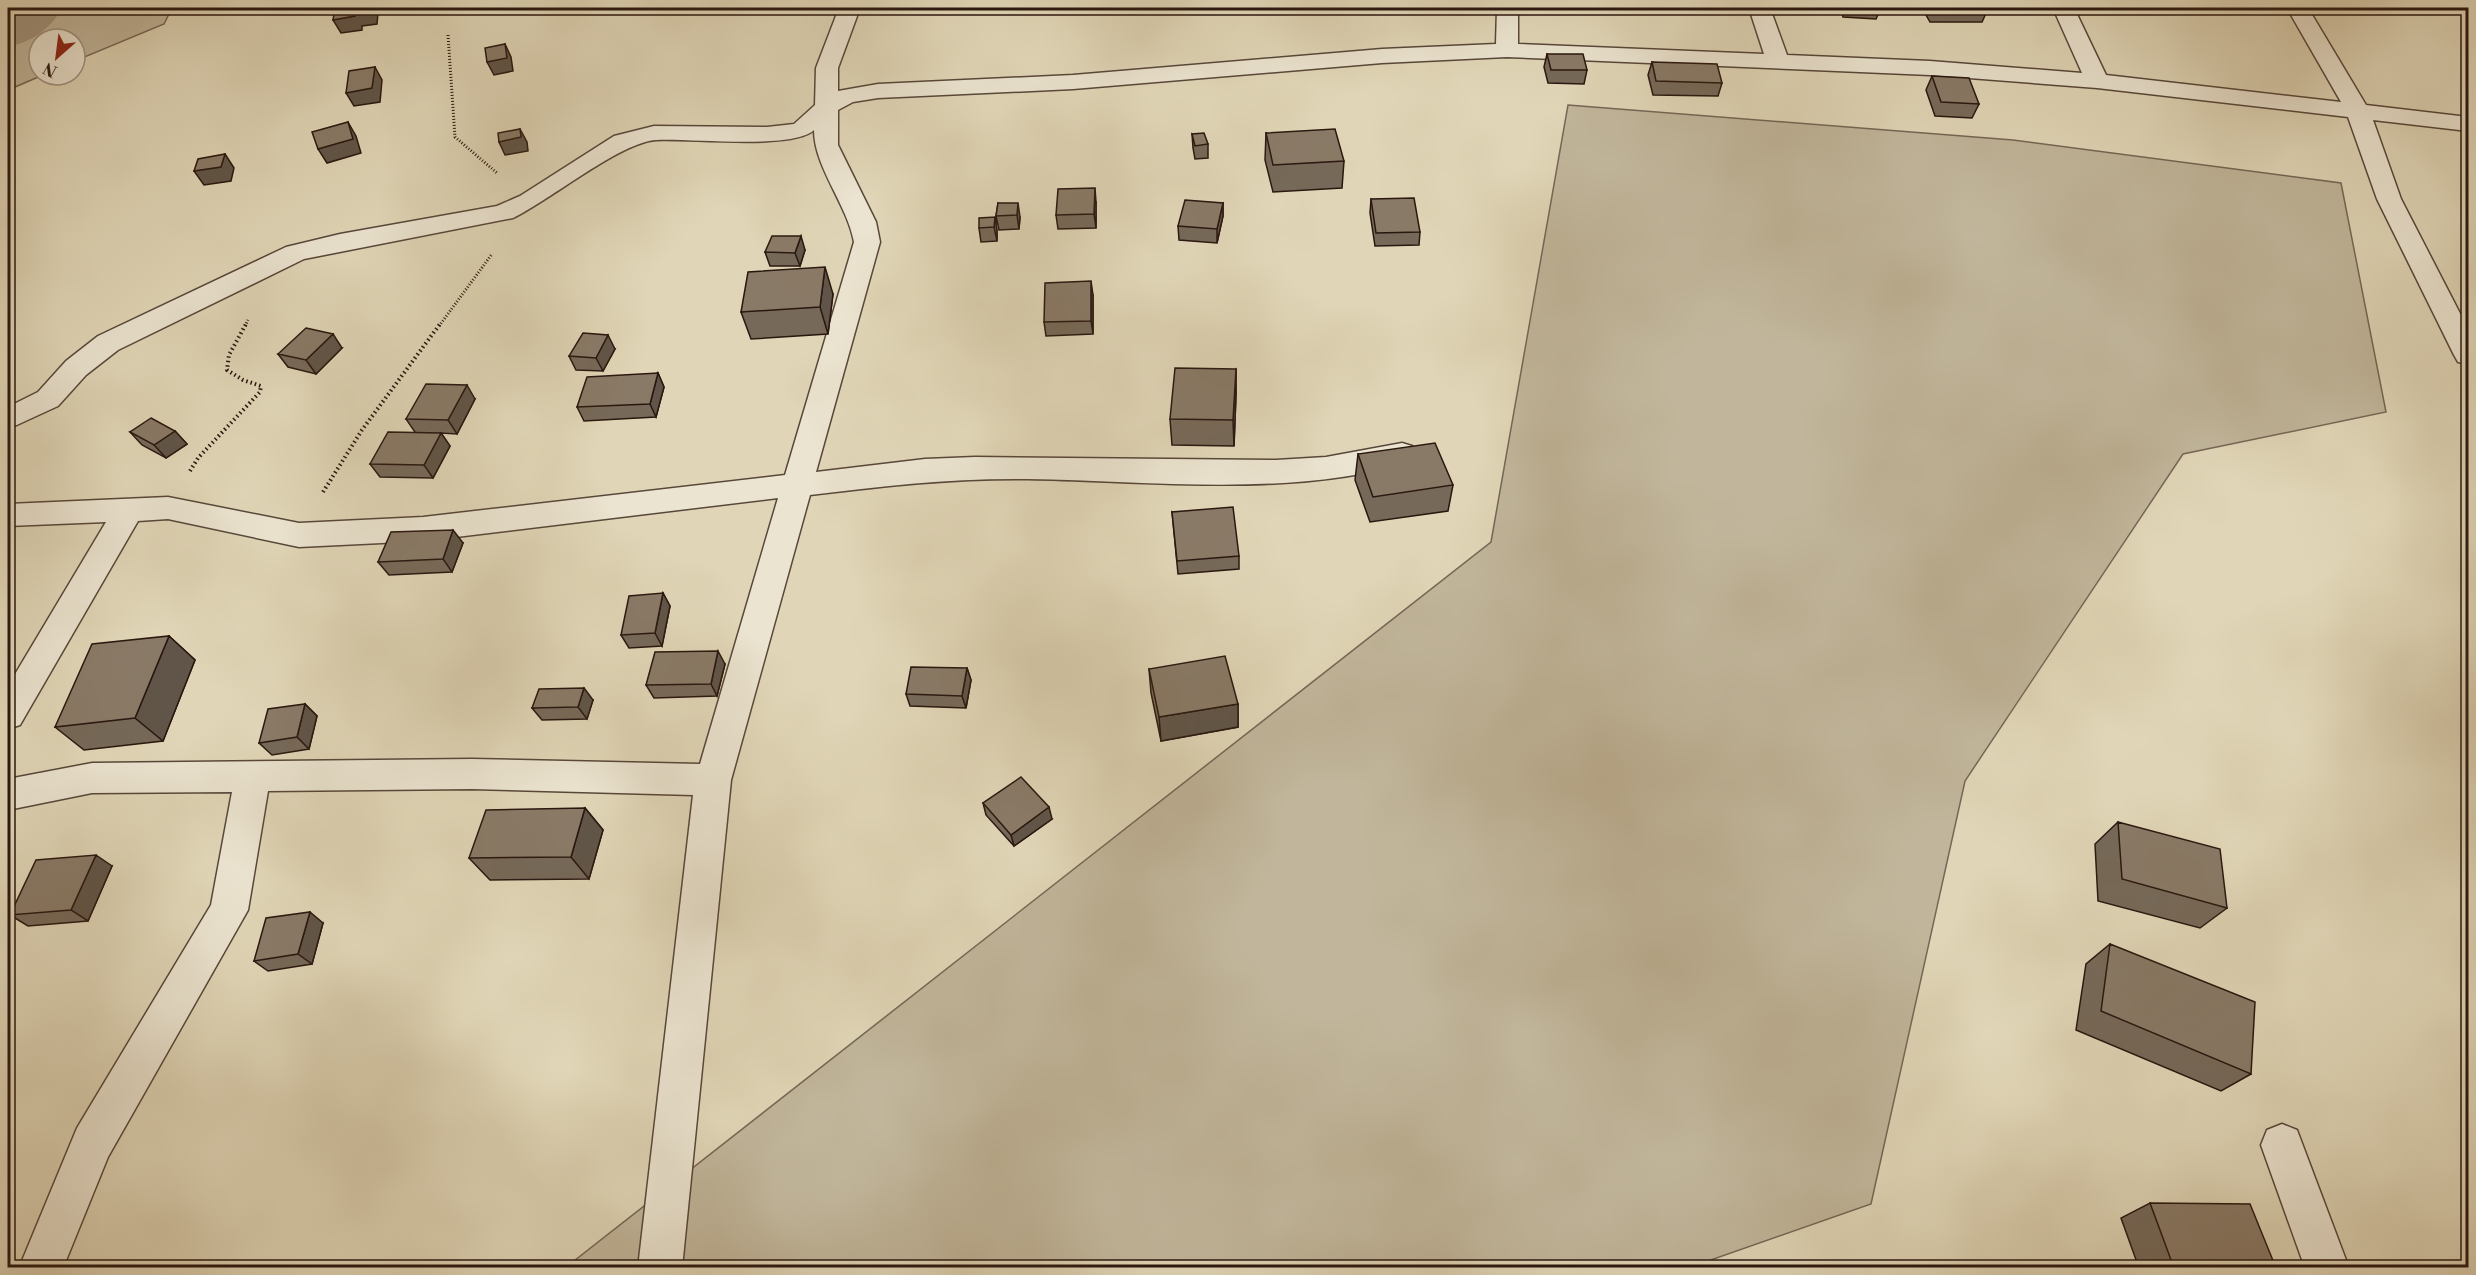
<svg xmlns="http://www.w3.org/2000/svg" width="2476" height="1275" font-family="'Libre Bodoni',serif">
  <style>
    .green { fill: #c1b69b; stroke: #766656; stroke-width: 1.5 }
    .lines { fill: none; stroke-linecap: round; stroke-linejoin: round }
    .river { fill: #a2957e; fill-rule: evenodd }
    .minor-casing { stroke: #58473a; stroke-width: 3 }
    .path-far1 { stroke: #2a1710; stroke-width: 3; stroke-dasharray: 1 2; stroke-linecap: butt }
    .path { stroke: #2a1710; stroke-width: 4; stroke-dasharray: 1.5 3; stroke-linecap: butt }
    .minor { fill: #ebe4d0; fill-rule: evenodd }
    .wall { fill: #766959; stroke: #2a1710; stroke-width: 1.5 }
    .shaded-wall { fill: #605548; stroke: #2a1710; stroke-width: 1.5 }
    .building { fill: #897a67; stroke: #2a1710; stroke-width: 1.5 }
  </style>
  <rect width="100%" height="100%" fill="#e0d6b7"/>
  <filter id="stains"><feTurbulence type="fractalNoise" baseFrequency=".00333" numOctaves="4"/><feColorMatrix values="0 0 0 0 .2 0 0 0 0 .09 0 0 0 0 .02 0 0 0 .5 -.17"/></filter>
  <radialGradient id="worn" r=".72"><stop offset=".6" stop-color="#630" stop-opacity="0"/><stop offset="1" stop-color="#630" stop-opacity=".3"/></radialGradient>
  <path class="green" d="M8,8h164l-8,16 -89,37v-22h-36v36h4l-35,15z
    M1568,105l445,35 328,43 45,229 -203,42 -218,327 -94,423 -183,64h-1123l926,-726z"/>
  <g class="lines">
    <path class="river" d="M8,8h55c-16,23 -28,32 -55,39z"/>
    <g class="minor-casing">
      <path id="minor" d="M839,8h21l-22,60v23l40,-7 195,-9 309,-26 114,-5 1,-36h21v36l246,10 -15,-46h21l17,47 143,6 152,12 -29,-65h21l32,67 235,27 -54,-94h21l58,97 102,12v14l-95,-11 28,79 67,130v35l-10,-2 -4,-7 -77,-156 -29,-82 -251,-29 -167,-13 -423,-18 -125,6 -309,26 -195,9 -25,4 -15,8v35l38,77 4,20 -64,230 109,-13 50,-2 301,3 50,-3 76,-14 10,3 5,8 -5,8c-123,36 -258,19 -384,17 -74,-1 -145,7 -218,16l-79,285 -49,488h-44l55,-473 -221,-6 -204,2 -20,119 -140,247 -45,111h-44l58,-140 134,-223 21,-113 -140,1 -84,17v-31l84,-16 380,-4 228,5 78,-266 -355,43 -124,6 -131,-28 -30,2 -118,204 -12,4v-43l98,-164 -98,4v-22l160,-7 131,26 124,-6 362,-42 69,-233c-7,-38 -40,-75 -40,-112 -21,20 -126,8 -158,10 -35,2 -106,60 -143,78l-209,41 -186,91 -32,25 -28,31 -50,23v-22l30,-15 28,-31 32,-25 188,-89 54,-13 157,-28 23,-10 94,-60 40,-10 113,1 27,-3 21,-19 1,-37z
        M2282,1124l15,6 52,138h-44l-44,-123 6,-15z"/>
    </g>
    <path class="path-far1" d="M448,35l7,102 42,36
      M245,326l3,-6
      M439,326l53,-72"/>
    <path class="path" d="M190,471l8,-13 62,-66 1,-6 -18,-6 -16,-10 2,-15 17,-31
      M323,492l39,-62 78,-106"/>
    <use href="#minor" class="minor"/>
  </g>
  <path class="wall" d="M1840,8h41l-5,11 -33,-2z
    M1922,8h65l1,1 -6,13h-52z
    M1547,54l40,16 -3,14 -36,-1 -4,-16z
    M1652,62l70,21 -4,13 -65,-1 -5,-20z
    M1932,76l47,28 -7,14 -37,-2 -9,-26z
    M1266,133l78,28 -2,27 -69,4 -8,-32z
    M1192,134l16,10v14l-13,1 -2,-11z
    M1371,199l49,33 -1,13 -44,1 -5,-33z
    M1096,202v26l-38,1 -2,-14z
    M998,203l22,14 -1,12 -20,1 -3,-14z
    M1223,203v13l-6,27 -38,-3 -1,-14z
    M995,217l2,14v10l-16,1 -2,-14z
    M805,250l-5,16h-30l-5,-14z
    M833,294l-5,40 -77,5 -10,-27z
    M1093,295v39l-47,2 -2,-14z
    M342,348l-26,26 -28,-7 -10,-13z
    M615,349l-12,22 -27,-1 -7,-14z
    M1236,369v26l-2,51 -62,-1 -2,-26z
    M658,373l6,14 -8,30 -72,4 -7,-14z
    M475,399l-18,35 -16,-1 9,13 -17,32 -53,-1 -10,-13 45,-32 -9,-13z
    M175,431l12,13 -21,14 -24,-13 -12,-13z
    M1358,454l95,31 -5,26 -78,11 -15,-42z
    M1172,512l67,44v13l-61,5z
    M463,543l-11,29 -63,3 -11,-13z
    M663,593l7,13 -8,40 -33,2 -8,-13z
    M169,636l26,24 -32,81 -79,9 -29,-23z
    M725,664l-8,32 -63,2 -8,-13z
    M967,668l4,12 -5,28 -56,-2 -4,-12z
    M1149,669l89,35v23l-77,14 -10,-48z
    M593,700l-6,19 -45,1 -10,-12z
    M305,704l12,12 -8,33 -37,6 -13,-12z
    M983,803l69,16 -38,27 -28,-31z
    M585,808l18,22 -14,49 -99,1 -21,-22z
    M2118,822l109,86 -27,20 -102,-27 -3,-57z
    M112,866l-24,55 -60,5 -18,-11z
    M323,923l-11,41 -44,7 -14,-10z
    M2110,944l141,130 -30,17 -145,-61 10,-66z
    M2150,1203l126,65h-137l-18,-50z"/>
  <path class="shaded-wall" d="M370,8h5l3,5 -1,11 -15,2v4l-21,3 -8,-13z
    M505,44l6,13 2,14 -19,4 -7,-13z
    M375,67l7,13 -2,22 -26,4 -8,-13z
    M348,122l8,14 5,17 -34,10 -9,-14z
    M520,129l7,13 1,9 -23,4 -6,-13z
    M225,154l9,14 -3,13 -27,4 -10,-14z
    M1095,188l1,14v26l-2,-14z
    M1018,203l2,14 -1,12 -2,-14z
    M1223,203v13l-6,27v-14z
    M995,217l2,14v10l-3,-14z
    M801,236l4,14 -5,16 -5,-13z
    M825,267l8,27 -5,40 -8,-27z
    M1091,281l2,14v39l-2,-13z
    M333,334l9,14 -26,26 -10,-14z
    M608,335l7,14 -12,22 -7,-13z
    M1236,369v26l-2,51 -1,-26z
    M658,373l6,14 -8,30 -6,-13z
    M467,385l8,14 -18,35 -9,-14z
    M175,431l12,13 -21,14 -12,-13z
    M441,433l9,13 -17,32 -9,-13z
    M453,530l10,13 -11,29 -9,-13z
    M663,593l7,13 -8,40 -7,-13z
    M169,636l26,24 -32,81 -28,-23z
    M718,651l7,13 -8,32 -6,-12z
    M967,668l4,12 -5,28 -4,-12z
    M584,688l9,12 -6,19 -9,-12z
    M305,704l12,12 -8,33 -12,-12z
    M1238,704v23l-77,14 -2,-24z
    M1049,807l3,12 -38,27 -3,-11z
    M585,808l18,22 -14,49 -18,-22z
    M96,855l16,11 -24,55 -17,-11z
    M310,912l13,11 -11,41 -14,-10z
    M8,1037l3,2 -3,9z"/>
  <path class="building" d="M335,8h35v2l-15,2v4l-22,4z
    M1935,8h52l1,1 -52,-1z
    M505,44l2,14 -20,4 -2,-14z
    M1547,54h36l4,16h-36z
    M1652,62l65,2 5,19 -66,-2z
    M375,67l-3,21 -26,5 3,-22z
    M1932,76l37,2 10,26 -38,-2z
    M348,122l5,17 -35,10 -6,-17z
    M520,129l1,8 -22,5 -1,-9z
    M1335,129l9,32 -71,4 -7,-32z
    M1204,133l4,11 -13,2 -3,-12z
    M225,154l-4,13 -27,4 4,-12z
    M1095,188l-1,26 -38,1 2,-26z
    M1414,198l6,34 -44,1 -5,-34z
    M1185,200l38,3 -6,26 -39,-3z
    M998,203h20l-1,12 -21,1z
    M995,217l-1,10 -15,1v-10z
    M772,236h29l-6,17 -30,-1z
    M825,267l-5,40 -79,5 7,-40z
    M1091,281v40l-47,1 1,-39z
    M306,328l27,6 -27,26 -28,-6z
    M583,333l25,2 -12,23 -27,-2z
    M1175,368l61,1 -3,51 -63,-1z
    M658,373l-8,31 -73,3 10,-30z
    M426,384l41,1 -19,35 -42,-1z
    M151,418l24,13 -21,14 -24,-13z
    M388,432l53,1 -17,32 -54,-1z
    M1435,443l18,42 -80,12 -15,-43z
    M1233,507l6,49 -62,5 -5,-49z
    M453,530l-10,29 -65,3 13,-30z
    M663,593l-8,40 -34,2 8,-39z
    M169,636l-34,82 -80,9 37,-83z
    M718,651l-7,33 -65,1 9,-33z
    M1225,656l13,48 -79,13 -10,-48z
    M911,667l56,1 -5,28 -56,-2z
    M584,688l-6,19 -46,1 7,-19z
    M305,704l-8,33 -38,6 9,-34z
    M1021,777l28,30 -38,28 -28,-32z
    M585,808l-14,49 -102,1 17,-48z
    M2118,822l102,27 7,59 -105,-29z
    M96,855l-25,55 -61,5 26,-55z
    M310,912l-12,42 -44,7 12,-43z
    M2110,944l145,58 -4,72 -150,-63z
    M2150,1203l100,1 26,64h-102z"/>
  <rect width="2476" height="1275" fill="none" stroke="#e0d6b7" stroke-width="30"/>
  <rect x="9" y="9" width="2458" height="1257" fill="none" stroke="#2a1710" stroke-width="3"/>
  <rect x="15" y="15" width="2446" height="1245" fill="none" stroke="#2a1710" stroke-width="1.5"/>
  <g transform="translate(57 57) rotate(208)"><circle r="28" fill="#ebe4d0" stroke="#9e9283" stroke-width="1.5"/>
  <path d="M0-4.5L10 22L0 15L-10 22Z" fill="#8f2418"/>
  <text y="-9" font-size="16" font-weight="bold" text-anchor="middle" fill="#2a1710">N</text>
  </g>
  <rect width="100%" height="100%" filter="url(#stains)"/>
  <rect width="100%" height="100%" fill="url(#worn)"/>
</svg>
